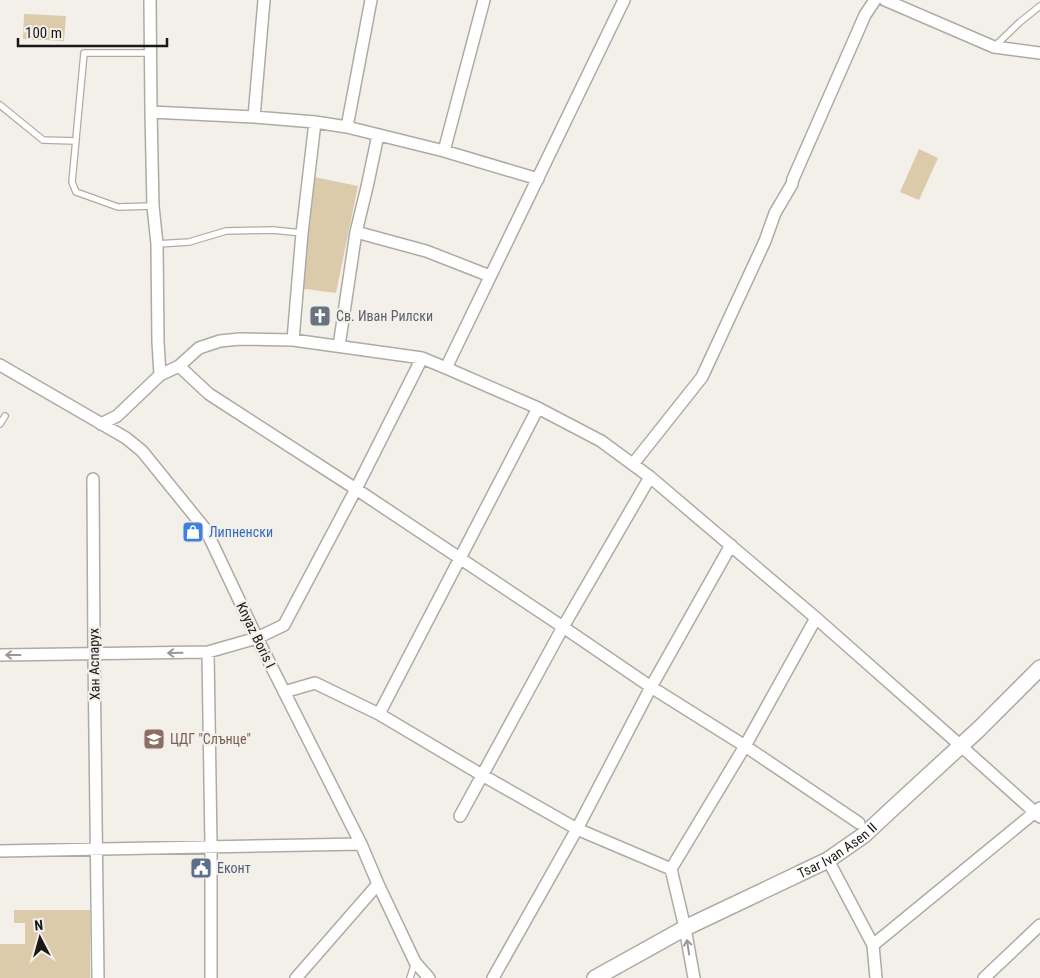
<svg xmlns="http://www.w3.org/2000/svg" width="1040" height="978" font-family="'Roboto Condensed',sans-serif">
  <style>
    .green { fill: #dbcbaa }
    .lines { fill: none; stroke-linecap: round; stroke-linejoin: round }
    .service-casing { stroke: #aeaba5; stroke-width: 8 }
    .minor-casing { stroke: #aeaba5; stroke-width: 14 }
    .tertiary-casing { stroke: #aeaba5; stroke-width: 18 }
    .service { stroke: #fff; stroke-width: 5.5 }
    .minor { stroke: #fff; stroke-width: 11 }
    .tertiary { stroke: #fff; stroke-width: 15 }
    .oneway { stroke: #989897 }
    .labels { text-anchor: middle; dominant-baseline: central; stroke-width: 4.5; stroke-linejoin: round; paint-order: stroke }
    .worship-label { font-size: 14px; fill: #5b616d; stroke: #f3f0ea; text-anchor: start }
    .shop-label { font-size: 14px; fill: #366cbe; stroke: #f3f0ea; text-anchor: start }
    .street-label { font-size: 14px; fill: #1a1917; stroke: #f3f0ea }
    .education-label { font-size: 14px; fill: #785e54; stroke: #f3f0ea; text-anchor: start }
    .service-label { font-size: 14px; fill: #4e5e75; stroke: #f3f0ea; text-anchor: start }
  </style>
  <rect width="100%" height="100%" fill="#f3f0ea"/>
  <path class="green" d="M24,14l42,2 -2,25 -41,-2z
    M919,149l19,9 -19,42 -19,-8z
    M314,177l44,9 -22,107 -38,-5z
    M14,910h76v68h-90v-34h25v-21h-11z"/>
  <g class="lines">
    <g class="service-casing">
      <path id="service" d="M995,46l25,-24 20,-16
        M151,53h-67l-12,129 4,10 42,15 35,-1
        M0,105l43,35 33,1
        M157,244l32,-2 37,-11 47,-1 29,3
        M0,424l5,-8
        M410,978l5,-16"/>
    </g>
    <g class="minor-casing">
      <path id="minor" d="M150,0l1,112 2,94 4,38 1,98 2,33
        M885,0l109,47 46,6
        M151,112l103,5 61,5 32,5 97,24 94,28
        M254,117l10,-117
        M347,127l24,-127
        M444,151l40,-151
        M356,232l70,19 64,25
        M293,340l9,-107 13,-111
        M339,346l17,-114 11,-45 11,-52
        M0,365l126,73 16,13 64,79 51,108 104,206 17,40 37,78 14,16
        M179,366l30,28 147,95 207,138 88,60 94,59 114,77
        M446,368l178,-368
        M101,424l16,-8 43,-41 19,-9 20,-18 21,-7 20,-2 53,1 129,18 24,10 92,40 63,33 49,36 166,141 145,128 79,71
        M633,464l69,-87 63,-136 10,-28 17,-29 1,-5 72,-164 10,-15
        M93,479l1,175 4,324
        M208,652l3,194v132
        M0,655l208,-3 49,-14 27,-13 72,-136 66,-131
        M284,692l31,-9 64,31 103,61 95,54 94,40 14,59 9,50
        M379,714l159,-306
        M460,816l103,-189 87,-150
        M0,851l361,-7
        M828,860l45,85 3,33
        M671,869l74,-123 71,-128
        M873,945l167,-137
        M296,978l82,-94
        M493,978l84,-149 74,-142 80,-142
        M984,978l56,-53"/>
    </g>
    <g class="tertiary-casing">
      <g id="tertiary">
        <path id="s1" d="M595,978l90,-50 143,-68 36,-25 29,-27 86,-79 61,-61"/>
      </g>
    </g>
    <use href="#service" class="service"/>
    <use href="#minor" class="minor"/>
    <use href="#tertiary" class="tertiary"/>
  </g>
  <defs><path id="oneway-shaft" d="M-6 0H5M1.5-3L5.5 0L1.5 3" fill="none" stroke-width="1.6" stroke-linecap="round" stroke-linejoin="round" transform="scale(1.25)"/></defs>
  <g class="oneway">
    <use href="#oneway-shaft" transform="translate(175 653) rotate(179)"/>
    <use href="#oneway-shaft" transform="translate(13 655) rotate(180)"/>
    <use href="#oneway-shaft" transform="translate(688 947) rotate(-99)"/>
  </g>
  <defs>
    <g id="church-square" transform="scale(1.125)"><rect x="-9" y="-9" width="18" height="18" rx="4" fill="#6b7280" stroke="#f3f0ea"/><path d="M-1.2-6h2.4v3.5h3.3v2.4h-3.3V6h-2.4V-.1h-3.3v-2.4h3.3Z" fill="#fff"/></g>
    <g id="shop-square" transform="scale(1.125)"><rect x="-9" y="-9" width="18" height="18" rx="4" fill="#3f7fe0" stroke="#f3f0ea"/><path d="M-5-2.5h2.3a2.7 3.5 0 0 1 5.4 0H5L5.5 6h-11ZM-1.5-2.5h3a1.5 2.3 0 0 0-3 0Z" fill="#fff"/></g>
    <g id="school-square" transform="scale(1.125)"><rect x="-9" y="-9" width="18" height="18" rx="4" fill="#8d6e63" stroke="#f3f0ea"/><path d="M0-5L7-2L0 1L-7-2ZM-4 1L0 2.5L4 1V4Q0 6-4 4Z" fill="#fff"/></g>
    <g id="civic-square" transform="scale(1.125)"><rect x="-9" y="-9" width="18" height="18" rx="4" fill="#5c6f8a" stroke="#f3f0ea"/><path d="M-.6-6.5H3V-4.5H.6V-3L4-1V1h2V6H-6V1h2V-1L-.6-3ZM-1.2 2.5V6h2.4V2.5Z" fill="#fff"/></g>
  </defs>
  <g fill-rule="evenodd">
    <use href="#church-square" x="320" y="316"/>
    <use href="#shop-square" x="193" y="532"/>
    <use href="#school-square" x="154" y="739"/>
    <use href="#civic-square" x="201" y="868"/>
  </g>
  <g class="labels">
    <g class="worship-label">
      <text x="336" y="316">Св. Иван Рилски</text>
    </g>
    <g class="shop-label">
      <text x="209" y="532">Липненски</text>
    </g>
    <g class="street-label">
      <text transform="translate(256 635) rotate(64)">Knyaz Boris I</text>
      <text transform="translate(94 664) rotate(-91)">Хан Аспарух</text>
      <text stroke="none"><textPath href="#s1" startOffset="274">Tsar Ivan Asen II</textPath></text>
    </g>
    <g class="education-label">
      <text x="170" y="739">ЦДГ "Слънце"</text>
    </g>
    <g class="service-label">
      <text x="217" y="868">Еконт</text>
    </g>
  </g>
  <g transform="translate(40 938) rotate(354)" stroke="#f3f0ea" stroke-width="4" paint-order="stroke">
  <path d="M0-4L9 19L0 12L-9 19Z" fill="#1a1917"/>
  <text y="-8" font-size="14" font-weight="bold" text-anchor="middle" fill="#1a1917">N</text>
  </g>
  <path d="M18 38v8h149v-8" fill="none" stroke="#1a1917" stroke-width="2.5"/>
  <text x="25" y="38" font-size="15" fill="#1a1917" stroke="#f3f0ea" stroke-width="4" paint-order="stroke">100 m</text>
</svg>
